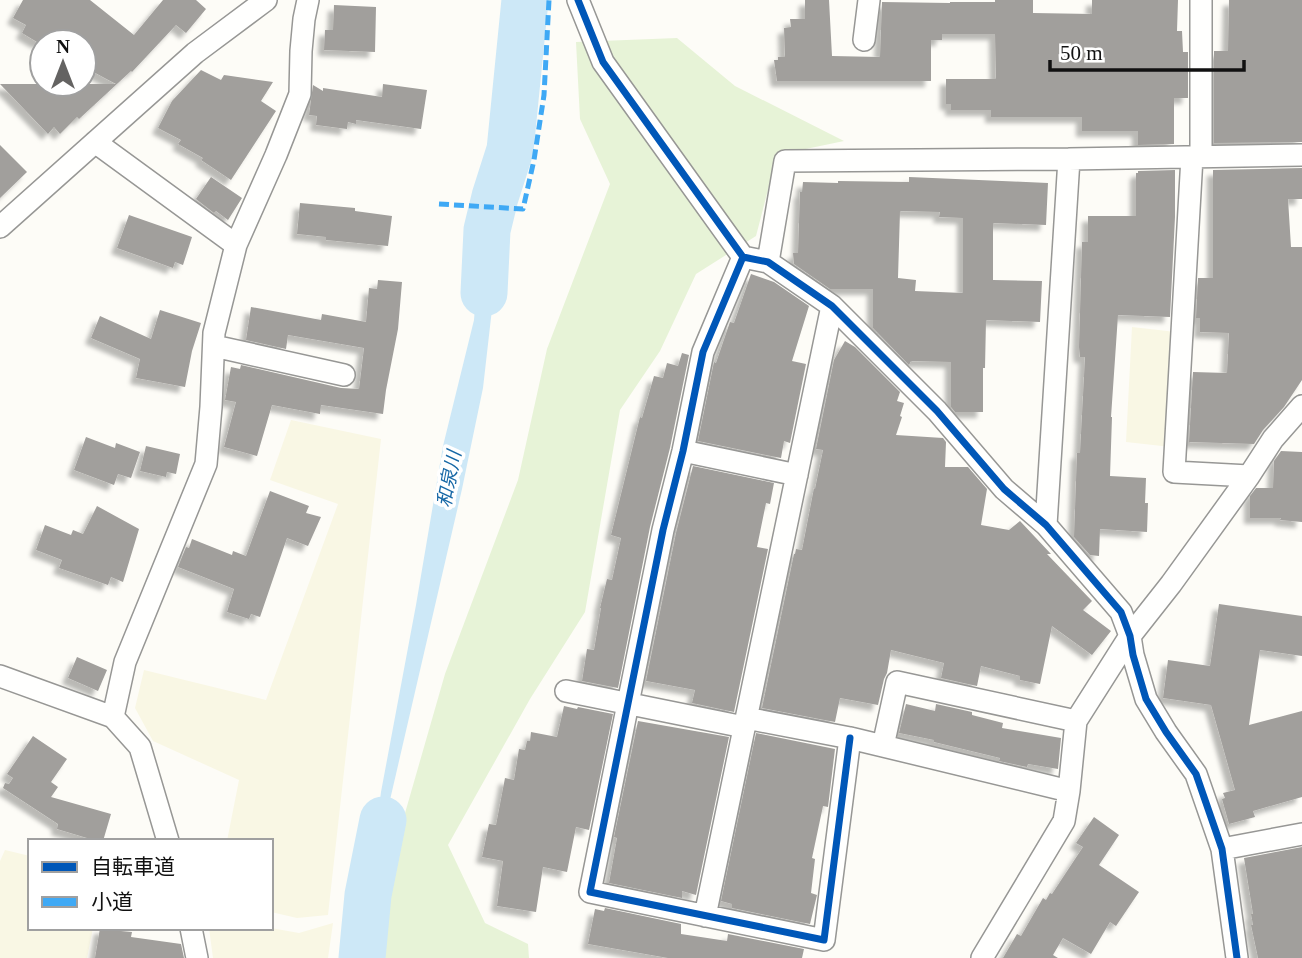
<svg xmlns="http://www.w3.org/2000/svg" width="1302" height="958" font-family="'Times New Roman','Noto Sans JP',serif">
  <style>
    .farmland { fill: #f9f7e4 }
    .green { fill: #e7f3d7 }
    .water { fill: #cde8f7 }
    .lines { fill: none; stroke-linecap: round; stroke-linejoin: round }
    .river { stroke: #cde8f7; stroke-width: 47 }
    .building { fill: #a19f9c; fill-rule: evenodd; filter: url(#shadow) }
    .street-casing { stroke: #979795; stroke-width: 24 }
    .street { stroke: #fffffe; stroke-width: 21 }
    .quiet { stroke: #3fa9f5; stroke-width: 5; stroke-dasharray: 10 5; stroke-linecap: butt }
    .cycleway-casing { stroke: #fff; stroke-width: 11 }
    .cycleway { stroke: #0057b8; stroke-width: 7 }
    .labels { text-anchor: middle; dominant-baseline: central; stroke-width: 7; stroke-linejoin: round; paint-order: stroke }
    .water-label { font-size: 19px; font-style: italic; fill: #1768a6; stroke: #fff }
  </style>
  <defs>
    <filter id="shadow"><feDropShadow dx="-6" dy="6" stdDeviation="2" flood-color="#0004"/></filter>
  </defs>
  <rect width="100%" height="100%" fill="#fdfcf7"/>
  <path class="farmland" d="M1132,327l44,5 -5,115 -45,-5z
    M291,420l90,19 -53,476 -31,3 -26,-6v-71h-44l12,-61 -86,-39 -18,-33 9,-38 122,30 72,-196 -68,-24z
    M5,850l25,6v72h63l-6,30h-87v-97z
    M333,923l-5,35h-115l-4,-30h62l28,5z"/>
  <path class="green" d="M677,38l58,48 109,55 -67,14 -21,81 -60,38 -36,77 -40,59 -35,202 -55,87 -82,146 37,78 43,21 1,14h-149l17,-117 48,-167 73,-194 29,-131 63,-165 -30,-65 -4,-77z"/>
  <path class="water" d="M487,230l9,44 -13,114 -21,101 -94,406 13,-103 35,-187 27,-159 31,-126 6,-74z"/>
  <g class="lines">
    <path class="river" d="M484,293l3,-63 8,-33 15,-47 15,-150
      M362,958l6,-63 15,-75"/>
  </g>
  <path class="building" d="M23,0h67l44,35 29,-35h33l10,9 -20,24 -10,-8 -44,47 -1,-1 -52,48 -2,-2 -17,17 -6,-7 -6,7 -48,-50h116l-32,-17v-25h-47l-15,-9 4,-8 -13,-7z
    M805,0h24l3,56 48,1 2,-55 68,1v-1h45v-2h38v13l59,1v-14h86l-1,31h5l1,21h5v46h-14v46l-36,1v-14h-56v-14h-91v-7h-40v-6h-5v-25h50l-1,-45h-53v6h-11v41h-154l-3,-21h4v-3h7l-1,-29 7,-1 -1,-8h15z
    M1229,0h73v142l-88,1v-92h14z
    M334,5l42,2 -1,45 -51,-2 1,-20h8z
    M201,70l20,10 3,-5 49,7 -12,19 15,10 -45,69 -30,-20 2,-2 -25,-14 3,-4 -23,-12 14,-27z
    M383,84l44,6 -6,39 -65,-9v4l-8,-2 -1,7 -31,-4 1,-9 -8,-1 4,-30 10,6v-3l59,9z
    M0,145l27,27 -27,26z
    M1302,168v31h-14l3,48h11v133l-18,27 -21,23 -9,14 -65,-2 4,-70 34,1 2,-40 -29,-1v-14h-4l2,-40h15v-108z
    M1175,170v47l-5,100 -52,-2 -3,44 -4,58h1l-2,59 36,2 -1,25h3l-1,29 -47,-3 -1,27 -9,-1 -16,-18 3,-84h3l5,-96h-5l-1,-10 3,-105h6v-26h48v-43h2v-2z
    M211,177l31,21 -14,22 -12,-9 -2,2 -18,-14z
    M909,177l139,6 -2,42 -53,-2v57l49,1 -2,41 -54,-2 -1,48h-2v44h-28l-4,-5v-45l-40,-1 -2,4 -36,-37v-39h-43l-36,-25 -1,-11h5l2,-61h2l1,-10 35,1v-2l71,1zM900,211l40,1 -1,5 24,1v75l-48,-2 1,-11 -18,-2z
    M300,203l55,5v3l37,5 -4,30 -62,-6v-3l-29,-3z
    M129,215l63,22 -9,28 -8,-3 -2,6 -56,-20z
    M751,274l23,8 35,24 -17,55 14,3 -16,79 -6,-2 -3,17 -83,-17 16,-79 2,1 14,-41 4,1z
    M378,280l24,2 -4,47 -12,61 -3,24 -62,-9 -1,9 -48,-9 -15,51 -33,-9 12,-45 -11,-2 6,-33 9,2 1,-4 100,23 18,1 5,-41 -76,-13 -2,14 -40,-9 5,-33 70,13 1,-6 44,8 3,-34 8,1z
    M160,310l41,13 -9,28 -7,36 -49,-9 4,-19 -49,-21 9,-22 51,23z
    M845,341l10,6 45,45 -3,9 7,2 -4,13 2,1 -6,18 47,3 3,4 -1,25h23l19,22 -6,36 28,5 11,-9 31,33h-4l45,47 -9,9 28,21 -19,24 -40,-29 -12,58 -20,-4v-4l-39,-10 -4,20 -36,-8 3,-15 -53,-13 -4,23 -3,6 -6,26 -38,-7 -5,24 -73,-14 32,-154h1l1,-5 6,1 12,-62 1,1 8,-39 -7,-1 18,-89z
    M682,353l7,2 -19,93 -20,79 -32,161 -36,-7 5,-32 7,1 7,-42h-1l7,-29 5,1 9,-42 -10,-3 29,-118 2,1 12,-42 9,2 4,-15 11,3z
    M86,437l29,11 1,-5 24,9 -9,26 -13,-4 -4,11 -40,-15z
    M146,446l34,8 -4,20 -9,-2 -1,5 -26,-6z
    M1281,451l21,1v70l-22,-2 1,-2h-31v-22l6,-8h17l1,-27z
    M693,466l81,17 -4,21 -4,-1 -9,44 11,2 -34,163 -42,-9 3,-13 -49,-9 30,-148z
    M270,491l39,15 -3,7 15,4 -13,29 -21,-8 -27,79 -9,-3 -2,5 -22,-7 7,-23 -56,-22 8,-20 3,1 3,-9 40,16 1,-4 13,5z
    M97,506l42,23 -16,53 -12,-5 -3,8 -49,-17 3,-8 -26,-10 9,-25 26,10 2,-5 10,4z
    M1219,604l83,12v40l-42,-6 -11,75 53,-14v86l-49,14 2,6 -26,7 -7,-25 3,-1 -2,-5 12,-3 -24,-85 -48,-7 5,-38 42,6z
    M77,657l30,13 -9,21 -30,-13z
    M906,704l29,7 1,-7 36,8v3l31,8 -1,5 59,10 -3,31 -30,-5 -1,3 -28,-6 1,-3 -66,-16v-2l-35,-7z
    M564,706l13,3 1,-2 35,7 -24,116 -13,-3 -9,45 -24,-5 -7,45 -39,-6 6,-45 -21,-4 7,-33 7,1 9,-47 9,2 5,-31 6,1 2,-9h3l1,-9 26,5z
    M638,721l91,16 -33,158 -14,-4v7l-73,-15 8,-45 -3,-1z
    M756,733l79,16 -7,58 -5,-1 -11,52 3,1 -4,34 6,2 -7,29 -78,-16v-4l-11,-3z
    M33,736l34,23 -16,23 7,5 -7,10 60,17 -8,27h-6l-40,-12 1,-5 -55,-36 2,-5 4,1 4,-6 -6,-4z
    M1094,817l25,18 -20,30 40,27 -23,34 -6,-4 -19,32 -28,-16 -10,17 5,3h-55l14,-24 4,2 22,-38 3,2 4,-7 2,1 31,-47 -7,-4z
    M1302,847v111h-44l-7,-33h2l-2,-11h2l-9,-56z
    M605,908l76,16v10l46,7 1,-7 76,15 -2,9h-134l-80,-14 7,-35 9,2z
    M100,928h21v3l11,1 -1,5 50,7 3,14h-89z"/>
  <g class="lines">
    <g class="street-casing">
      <path id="street" d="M578,0l25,62 140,195 25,5 64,44 105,105 67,78 42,36 75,87 9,24 3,19 13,44 20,33 30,42 26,75 15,109
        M864,40l5,-40
        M95,142l141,103
        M1192,157l-18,315 75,4
        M1201,157v-157
        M0,227l195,-174 71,-53
        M743,257l-40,95 -20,99 -20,79 -73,362 234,48 26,-202
        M768,262l17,-101 284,-2 233,-4
        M214,346l130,29
        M683,451l114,24
        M1046,525l23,-366
        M0,676l113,41 27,30 28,94
        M566,691l178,36
        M113,717l12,-55 81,-198 5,-57 3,-74 22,-88 40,-90 24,-61 1,-43 3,-32 4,-19
        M746,718l104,20 219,53
        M883,746l14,-64 179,39
        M1222,849l80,-15
        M705,916l127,-610
        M191,928l6,30
        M982,958l82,-137 5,-30 7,-70 54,-85 41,-52 78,-108 24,-37 29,-33"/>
    </g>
    <use href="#street" class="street"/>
    <path class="quiet" d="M439,204l84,5 11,-49 10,-65 5,-95"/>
    <g class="cycleway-casing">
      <path id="cycleway" d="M578,0l25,62 140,195 25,5 64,44 105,105 67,78 42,36 75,87 9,24 3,19 13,44 20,33 30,42 26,75 15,109
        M743,257l-40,95 -20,99 -20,79 -73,362 234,48 26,-202"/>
    </g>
    <use href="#cycleway" class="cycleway"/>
  </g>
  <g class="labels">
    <g class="water-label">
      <text transform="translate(449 479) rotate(-79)">和泉川</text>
    </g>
  </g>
  <rect x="28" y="839" width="245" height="91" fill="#ffffff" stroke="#a0a0a0" stroke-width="2"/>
  <rect x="42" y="862" width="35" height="10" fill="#0057b8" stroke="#a0a0a0" stroke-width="2"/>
  <text x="91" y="874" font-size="21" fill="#111111">自転車道</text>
  <rect x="42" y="897" width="35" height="10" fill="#3fa9f5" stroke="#a0a0a0" stroke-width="2"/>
  <text x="91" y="909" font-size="21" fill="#111111">小道</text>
  <g transform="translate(63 63)"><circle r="33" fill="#ffffff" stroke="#a0a0a0" stroke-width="2"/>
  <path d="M0-5L12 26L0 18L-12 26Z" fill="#646362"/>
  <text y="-10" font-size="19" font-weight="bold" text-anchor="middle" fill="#111111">N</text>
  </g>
  <path d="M1050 60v10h194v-10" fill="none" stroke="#111111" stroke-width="3.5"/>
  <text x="1060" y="60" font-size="21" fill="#111111" stroke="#ffffff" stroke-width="5" paint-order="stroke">50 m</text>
</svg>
